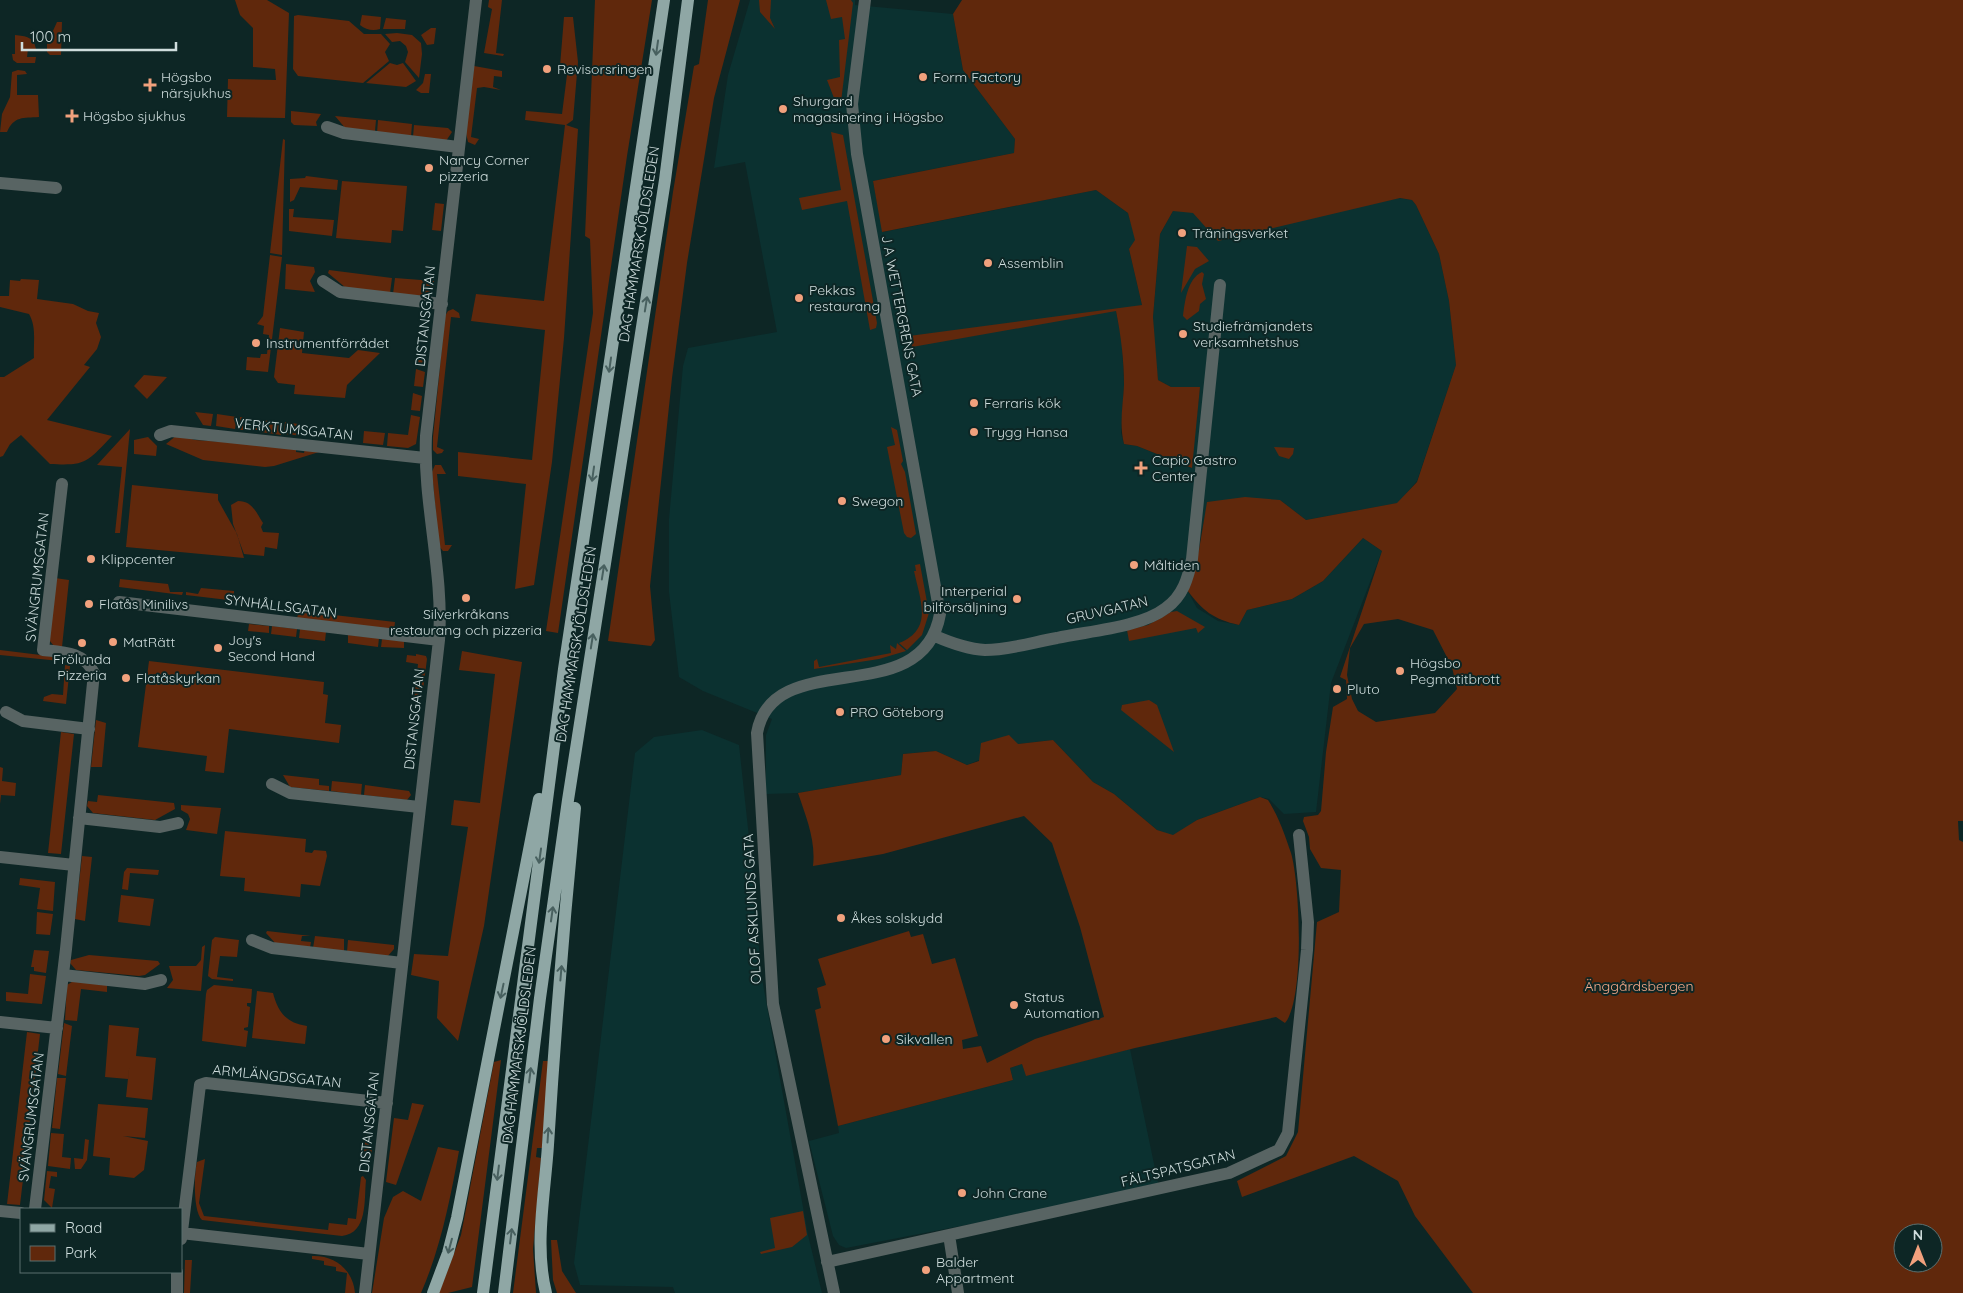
<svg xmlns="http://www.w3.org/2000/svg" width="1963" height="1293" font-family="Quicksand,sans-serif">
  <style>
    .built { fill: #0b3130 }
    .green { fill: #60280c; fill-rule: evenodd }
    .lines { fill: none; stroke-linecap: round; stroke-linejoin: round }
    .minor { stroke: #586463; stroke-width: 12 }
    .major { stroke: #8fa7a5; stroke-width: 12 }
    .oneway { stroke: #48605f }
    .poi-dot { fill: #f1a17d; stroke: #0d2625; stroke-width: 2 }
    .labels { text-anchor: middle; dominant-baseline: central; stroke-width: 4; stroke-linejoin: round; paint-order: stroke }
    .poi-label { font-size: 14px; fill: #cfdddd; stroke: #0d2625; text-anchor: start }
    .street-label { font-size: 14px; fill: #cfdddd; stroke: #0d2625 }
    .park-label { font-size: 14px; fill: #f5aa8a; stroke: #0d2625 }
  </style>
  <rect width="100%" height="100%" fill="#0d2625"/>
  <path class="built" d="M750,0h105v5l98,9 10,56 52,69 -1,14 -141,28 10,51 213,-42 32,23 8,27 -7,9 13,56 -26,6 6,31 2,43 -3,48 3,11 13,2 54,22 9,-81h-29l-13,-7 -4,-31 -1,-32 7,-83 13,-23h167l59,-13 13,2 4,5 23,49 10,47 7,64 -39,116 -19,22 -92,17 -26,-20 -72,2 -10,48 -12,38 11,20 21,13 21,4 8,-15 45,-11 31,-18 40,-43 19,13 -51,132 -15,129 -32,2 -15,-15 -9,-2 -63,23 -24,16 -16,-6 -43,-36 -21,-12 -40,-42 -35,4 -51,21 -31,-14 -33,3 -2,21 -103,18 -32,1v-59l6,-16 -69,-28 -24,-14 -10,-85v-73l14,-153 5,-18 89,-16 -32,-170 -31,6 14,-93z
    M702,730l37,15 13,120 9,108 47,262 14,58h-147l-2,-6 -93,-2 -6,-22 61,-510 19,-16z
    M1130,1049l28,134 -129,30 -183,35 -7,-3 -6,-9 -24,-95 30,-8 -1,-7 175,-46 -3,-12 12,-4 4,11z"/>
  <path class="green" d="M235,0h32l22,13 -4,105 -58,-1 1,-38 48,1 -1,-11 -22,-2v-39l-13,-13z
    M489,0h13l-6,53 8,1 -1,2 -19,-3 8,-44 -4,-2z
    M595,0h57l-25,156 -69,477 -12,-2 47,-318 -3,-74 -5,-3z
    M708,0h32l-26,98 -27,165 -15,115 -22,208 5,54 -4,6 -43,-5 65,-449 21,-126 5,-2z
    M759,0h12l-1,18 5,11 -15,-17z
    M826,0h25l2,3 -12,99 -7,-4 -7,-18 13,-3 -1,-37 6,-1 -3,-22 -11,2z
    M962,0h1001v821h-5l1,19 4,2v451h-490l-58,-77 -17,-35 -44,-25 -112,41 -5,-16 49,-25 12,-24 19,-210 22,-10 2,-42 -20,-2 -11,-19 -1,-12 -6,-16 1,-4 14,-2 3,-4 5,-59 7,-45 14,-8 -1,-19 -6,-3 42,-126 -19,-13 -40,43 -31,18 -45,11 -8,15c-26,-6 -36,-14 -52,-35l12,-40 8,-48 38,-5 35,3 26,20 91,-17 20,-21 39,-117 -7,-64 -10,-47 -23,-49 -4,-5 -12,-2 -182,43 -25,-28 -20,-2 -13,23 -7,83 5,63 13,7h29l-8,81 -55,-22 -13,-2c-5,-20 -1,-39 0,-59 0,-25 -3,-49 -8,-74l-204,36 -3,-11 233,-31 -13,-56 6,-9 -7,-27 -32,-23 -214,42 -9,-51 141,-28 1,-14 -52,-69 -10,-56zM1398,619l35,11 19,37 5,22 -22,24 -59,9 -18,-11 -6,-12 -5,-24 3,-27 14,-24zM1903,1233h30v30h-30z
    M298,15l51,6 15,13h17l9,10 -5,8 4,9 -26,22 -65,-7 -5,-7 1,-53z
    M362,15l19,2 -1,12c-7,2 -14,1 -20,-4z
    M564,17h9l5,45 -5,58 -7,5 12,4 -14,209 -12,124 -18,123 -19,4 11,-105 -68,-8v-24l74,8 13,-130 -74,-9 5,-27 68,7 21,-176 -40,-5 1,-9 36,3 6,-47 -8,-1z
    M386,18l20,2 -1,9h-22z
    M57,22h5l-1,33h-11l-3,-3v-8z
    M431,28h5l-2,16 -7,1 -6,-10z
    M397,33l15,2 9,8 1,11 -3,24 -14,-16 3,-10 -2,-6 -6,-5 -8,1 -7,-8z
    M15,35c11,1 19,2 21,14h-8l-1,8h9l-1,6h-18l-4,-3 -1,-6h3z
    M390,63l7,2 6,-2 13,18 -10,6 -40,-4z
    M474,66l28,5v6l-8,-1 -1,11 8,3 -17,-3 -7,1 -6,49 8,2 -4,6 -7,-3 -2,-9z
    M18,70l7,1 2,3 -10,1v20h21l1,22c-16,1 -25,-1 -32,15h-7l2,-18 8,-17 2,-25z
    M425,74h6l-2,19h-8l-5,-3 7,-7z
    M291,111l30,3 -5,8 1,4 -23,-1 -3,-3z
    M335,116l41,4 -1,11 -29,-2z
    M378,120l34,4 -1,13 -34,-4z
    M414,125l34,3 4,4 -6,9 -33,-4z
    M831,132l12,3 34,188 -1,5 -6,2 -23,-129 -45,9 -3,-12 42,-8z
    M283,139l2,1 -3,115 -12,-2z
    M306,176l32,4 -1,10 -37,-3 -6,13 -4,2v-23l15,-1z
    M342,181l65,5 -4,45 -11,-1 -1,13 -55,-5z
    M435,203l9,1 -3,27 -9,-1z
    M289,209h5l-1,8 41,3 -2,16 -43,-5z
    M1187,246l10,1 12,14 -14,8 -14,24z
    M270,255l12,2 -14,115 -22,-2 1,-13 13,1 1,-4h6l2,-19 -6,-1 1,-8 -7,-2 6,-8z
    M286,264l28,3 1,5 -5,9 5,11 -30,-3z
    M329,270l63,8 -2,15 -44,-5 -18,-15z
    M1202,272l2,2 -2,10 4,15 -6,5 -1,7 -12,9 -4,-4c2,-14 4,-37 19,-44z
    M395,278l39,3v8l-8,7 -33,-2z
    M21,279l18,1 -2,19 36,5 15,7 11,2 -3,10 5,14 -4,12 -13,16 6,2 -43,53 65,16c-25,26 -25,30 -62,28l-29,-29 -11,9 -7,12 -3,1v-80h4l30,-19c-1,-15 3,-30 -5,-44l-29,-7v-11h9l1,-16 10,1z
    M453,309l6,4 1,5 -9,-1 -14,130 7,3 -2,3 -5,1 -4,-4v-13l12,-121 3,-5z
    M280,328l24,4 -2,21 47,5 9,-8 22,3 -33,32 -2,13 -51,-4 1,-9 -17,-2 -4,-6z
    M418,347l9,3 -2,15 -9,-1z
    M416,369l9,3 -2,15 -9,-1z
    M144,375l23,2 -20,22 -13,-13z
    M413,393l9,3 -2,15 -9,-1z
    M195,412l18,2 -2,12 -8,-1z
    M217,414l20,3 -2,12 -19,-3z
    M411,415l9,2 -4,27 -8,4 -21,-2 1,-13 20,2z
    M240,417l20,3 -1,10h-19z
    M262,420l20,3 -1,12 -20,-3z
    M285,422l20,3 -1,11 -20,-2z
    M891,427l6,3 6,31 -2,3 4,8 11,62 -5,4 -4,-1 -3,-4 -17,-86 8,-2z
    M130,429l-10,104h-5l7,-66 -25,-2z
    M364,431l21,2 -2,12 -20,-2z
    M177,435l18,5 101,7v5l8,1 1,-5 14,4 -45,14 -9,1 -62,-7 -37,-16z
    M148,437l9,9 -1,10 -22,-2v-14z
    M1274,447l20,1 -1,6 -4,5 -10,-3z
    M435,465h6l5,9h-9l8,71h7l-4,6h-5l-4,-5 -7,-74z
    M132,485l86,9v6l19,34 7,24 -118,-11z
    M238,501c15,0 18,12 25,22l-2,4 2,5 16,1 -2,16 -12,-2 -1,9 -20,-2 -11,-30 -2,-19z
    M920,564l9,49 -7,22 -15,15 -8,-7c35,-14 21,-43 15,-72h2l-1,-6z
    M55,578l14,2 -7,67 -8,-1 -5,-6z
    M120,579l48,5 2,8h13l-1,3 -63,-8z
    M201,588l33,3v6l12,1 -1,4 -59,-7v-3l12,2z
    M299,611l96,11 -1,8 -97,-12z
    M1177,611l28,16 -7,6 -2,-5 -67,13 -2,-11 21,-5 23,-13z
    M249,624l20,2v7l-21,-2z
    M272,626l25,3 -1,8 -25,-3z
    M300,629l26,3 -1,9 -26,-3z
    M348,635l31,3 -1,9 -30,-4z
    M382,639l22,2v7l-23,-1z
    M897,643l9,8 -27,8 -65,10v-8l3,-2 2,8 72,-14 -1,-8 6,4z
    M0,650l65,8 5,4 -70,-7z
    M462,651l60,11 -38,264 -26,115 -21,-23 2,-37 -28,-6 3,-21 34,2 20,-129 -17,-2 3,-25 26,3 15,-129 -36,-4z
    M416,654l10,2 1,3 -4,31 -9,9 4,-35 -12,-2 1,-7 9,1z
    M149,661l175,21 -1,12 5,1 -3,28 16,2 -2,18 -110,-14 -5,44 -19,-2 2,-15 -69,-9z
    M65,665l5,1 -4,38 -23,-3 1,-4 8,-3 11,1z
    M1149,700l8,5 17,47 -53,-42 1,-5z
    M96,720l10,3 -4,44h-11z
    M61,732l13,2 -13,120 -13,-1z
    M1009,735l9,9 35,-4 40,42 21,12 43,36 16,5 24,-15 63,-23 8,3c10,15 17,35 23,53 9,30 14,147 -6,170l-9,-6 -141,31 -109,28 -4,-12 -12,4 3,12 -175,46 -23,-116 6,-2 -4,-20 9,-3 -8,-26 91,-28 2,6 12,-3 9,30 23,-6 23,78 -16,4 1,9 18,-3 6,17 48,-24 69,-22 -24,-90 -28,-84 -28,-27 -141,38 -70,12c3,-26 -7,-49 -15,-73l103,-18 2,-21 33,-3 31,14 12,-4 2,-18z
    M0,767l3,1 -1,13 14,2 -1,13 -14,-1 -1,9z
    M283,775l36,4v6l10,1v5l-39,-4z
    M332,781l30,3 -1,11 -30,-4z
    M365,785l44,6 2,4 -4,5 -43,-5z
    M98,795l76,8 1,6 -20,11 -62,-7 -6,-7 1,-5 9,1z
    M181,805l40,3 -4,26 -31,-4 4,-11 -2,-5 -7,-4z
    M225,831l81,8 -1,13 7,1 2,-3 12,1 1,5 -7,30 -19,-2 -1,13 -56,-6 1,-13 -25,-2z
    M82,856l10,1 -7,64 -10,-2z
    M127,868l32,2 -1,5 -28,-2 -2,17 -6,-1 2,-17z
    M20,878l35,4 -2,29 -16,-2 3,-21 -21,-3z
    M121,895l33,4 -4,27 -32,-4z
    M37,912l16,2 -3,21 -14,-1z
    M267,931l44,5h-9l-1,5 10,1 -1,6 -34,-4 -10,-11z
    M315,936l29,3v13l-31,-4z
    M215,937l24,3 -2,17 -17,-1 -3,21 16,2v2l-21,-2 -4,-3 4,-36z
    M348,940l46,5v4l-7,8 -40,-5z
    M205,945l-4,46 -34,-3 6,-8 -4,-14h27l5,-6 1,-13z
    M34,950l15,1 -3,22 -12,-2v-4h-3z
    M89,955l69,6 2,3 -15,11 -6,1 -63,-6 -6,-7 1,-3z
    M30,974l16,2 -4,28 -36,-3v-9l22,2z
    M75,980l32,3v9l-26,-3 -4,32 -12,-1 2,-35z
    M214,985l38,4 -1,14h-4v3l3,1 -2,20 -4,1v2l4,1 -2,16 -44,-6 4,-47 1,-4z
    M257,991l16,2c5,19 13,30 34,33l-2,18 -53,-6z
    M64,1023l8,3 -6,50 -8,-2z
    M109,1025l30,3 -3,28 20,2 -4,42 -26,-3 4,-37 -2,19 -23,-2z
    M27,1032l13,2 -20,171 -13,-1z
    M501,1060l-29,227 -24,6h-9l22,-58 33,-173z
    M543,1061h6l-7,87h-5l-1,9 5,1 -8,91 3,44h-23z
    M57,1078h9l-6,51 -8,-1z
    M412,1103l12,2 -28,80 -10,-3 8,-64 14,2z
    M98,1104l50,4 -3,30 -22,-2 25,5 -4,29 -10,8 -25,-3 1,-17 -17,-2z
    M366,1132l4,5 -1,10h3l-1,13 -3,4h-6z
    M51,1133l13,1 -2,23 9,1 -1,11 -22,-3z
    M85,1139l4,1 -2,20 -6,9h-6l-1,-11 9,1z
    M438,1147l21,4c-9,49 -18,96 -38,142h-49l12,-75 9,-21 10,-6 18,10z
    M205,1159l-6,44 5,13 124,14 1,-7 18,2 1,-7 8,1 5,-42 2,-1 3,4c-2,20 2,53 -24,56l-140,-16c-9,-8 -8,-46 -5,-58z
    M47,1171l10,1v5l-6,-1 -2,12 6,1 -3,19 -8,-8z
    M803,1211l4,24 -15,12 -31,7 -1,-2 15,-4 -5,-30z
    M551,1240h6l5,31 14,22h-19l-4,-13z
    M312,1256c23,-1 41,14 43,37h-10l2,-20 -11,-2v-4l-12,-2v-4l-12,-2z
    M185,1260h7l-2,33h-6z"/>
  <g class="lines">
    <path class="minor" d="M327,127l17,6 114,14
      M0,183l56,5
      M323,281l17,11 102,12
      M160,435l11,-4 254,27
      M119,602l320,38
      M935,636c16,7 32,13 50,14 24,0 49,-8 72,-12 31,-7 83,-10 109,-30 17,-12 22,-30 26,-49l28,-274
      M6,712l17,9 66,8
      M272,784l18,9 129,14
      M79,818l81,9 18,-4
      M0,857l74,8
      M252,940l20,8 130,15
      M63,975l82,9 16,-4
      M0,1022l57,6
      M35,1209l31,-260 28,-276c-10,-21 -31,-21 -51,-23l19,-166
      M0,1211l21,2
      M181,1233l188,21
      M949,1235l9,58
      M181,1239l19,-154 6,-2 181,20
      M827,1262l402,-89 50,-23 9,-17 19,-183 1,-28 -9,-87
      M177,1272v21
      M365,1293l74,-653c5,-68 -16,-136 -13,-204l50,-436
      M834,1293l-61,-289 -16,-271c16,-89 166,-20 183,-119l-83,-460 -5,-50 13,-104"/>
    <path class="major" d="M433,1293l15,-40 9,-35 82,-419
      M483,1293l81,-624 100,-669
      M504,1293l36,-295 28,-198 97,-620 23,-180
      M546,1293c-12,-47 -1,-100 2,-148 7,-112 16,-225 27,-337"/>
  </g>
  <defs><path id="oneway-shaft" d="M-6 0H5M1.5-3L5.5 0L1.5 3" fill="none" stroke-width="1.6" stroke-linecap="round" stroke-linejoin="round" transform="scale(1.25)"/></defs>
  <g class="oneway">
    <use href="#oneway-shaft" transform="translate(657 48) rotate(98)"/>
    <use href="#oneway-shaft" transform="translate(646 304) rotate(-81)"/>
    <use href="#oneway-shaft" transform="translate(610 365) rotate(98)"/>
    <use href="#oneway-shaft" transform="translate(593 474) rotate(98)"/>
    <use href="#oneway-shaft" transform="translate(603 572) rotate(-81)"/>
    <use href="#oneway-shaft" transform="translate(592 641) rotate(-81)"/>
    <use href="#oneway-shaft" transform="translate(540 856) rotate(98)"/>
    <use href="#oneway-shaft" transform="translate(552 914) rotate(-82)"/>
    <use href="#oneway-shaft" transform="translate(561 973) rotate(-85)"/>
    <use href="#oneway-shaft" transform="translate(502 991) rotate(102)"/>
    <use href="#oneway-shaft" transform="translate(530 1075) rotate(-83)"/>
    <use href="#oneway-shaft" transform="translate(548 1135) rotate(-86)"/>
    <use href="#oneway-shaft" transform="translate(498 1173) rotate(97)"/>
    <use href="#oneway-shaft" transform="translate(511 1236) rotate(-83)"/>
    <use href="#oneway-shaft" transform="translate(450 1246) rotate(105)"/>
  </g>
  <g class="poi-dot">
    <circle cx="547" cy="69" r="5"/>
    <circle cx="923" cy="77" r="5"/>
    <path d="M147.5 77.5h5v5h5v5h-5v5h-5v-5h-5v-5h5z"/>
    <circle cx="783" cy="109" r="5"/>
    <path d="M69.5 108.5h5v5h5v5h-5v5h-5v-5h-5v-5h5z"/>
    <circle cx="429" cy="168" r="5"/>
    <circle cx="1182" cy="233" r="5"/>
    <circle cx="988" cy="263" r="5"/>
    <circle cx="799" cy="298" r="5"/>
    <circle cx="1183" cy="334" r="5"/>
    <circle cx="256" cy="343" r="5"/>
    <circle cx="974" cy="403" r="5"/>
    <circle cx="974" cy="432" r="5"/>
    <path d="M1138.5 460.5h5v5h5v5h-5v5h-5v-5h-5v-5h5z"/>
    <circle cx="842" cy="501" r="5"/>
    <circle cx="91" cy="559" r="5"/>
    <circle cx="1134" cy="565" r="5"/>
    <circle cx="466" cy="598" r="5"/>
    <circle cx="1017" cy="599" r="5"/>
    <circle cx="89" cy="604" r="5"/>
    <circle cx="113" cy="642" r="5"/>
    <circle cx="82" cy="643" r="5"/>
    <circle cx="218" cy="648" r="5"/>
    <circle cx="1400" cy="671" r="5"/>
    <circle cx="126" cy="678" r="5"/>
    <circle cx="1337" cy="689" r="5"/>
    <circle cx="840" cy="712" r="5"/>
    <circle cx="841" cy="918" r="5"/>
    <circle cx="1014" cy="1005" r="5"/>
    <circle cx="886" cy="1039" r="5"/>
    <circle cx="962" cy="1193" r="5"/>
    <circle cx="926" cy="1270" r="5"/>
  </g>
  <g class="labels">
    <g class="poi-label">
      <text x="557" y="69">Revisorsringen</text>
      <text x="161" y="77">Högsbo<tspan x="161" dy="16">närsjukhus</tspan></text>
      <text x="933" y="77">Form Factory</text>
      <text x="793" y="101">Shurgard<tspan x="793" dy="16">magasinering i Högsbo</tspan></text>
      <text x="83" y="116">Högsbo sjukhus</text>
      <text x="439" y="160">Nancy Corner<tspan x="439" dy="16">pizzeria</tspan></text>
      <text x="1192" y="233">Träningsverket</text>
      <text x="998" y="263">Assemblin</text>
      <text x="809" y="290">Pekkas<tspan x="809" dy="16">restaurang</tspan></text>
      <text x="1193" y="326">Studiefrämjandets<tspan x="1193" dy="16">verksamhetshus</tspan></text>
      <text x="266" y="343">Instrumentförrådet</text>
      <text x="984" y="403">Ferraris kök</text>
      <text x="984" y="432">Trygg Hansa</text>
      <text x="1152" y="460">Capio Gastro<tspan x="1152" dy="16">Center</tspan></text>
      <text x="852" y="501">Swegon</text>
      <text x="101" y="559">Klippcenter</text>
      <text x="1144" y="565">Måltiden</text>
      <text x="1007" y="591" text-anchor="end">Interperial<tspan x="1007" dy="16">bilförsäljning</tspan></text>
      <text x="99" y="604">Flatås Minilivs</text>
      <text x="466" y="614" text-anchor="middle">Silverkråkans<tspan x="466" dy="16">restaurang och pizzeria</tspan></text>
      <text x="228" y="640">Joy's<tspan x="228" dy="16">Second Hand</tspan></text>
      <text x="123" y="642">MatRätt</text>
      <text x="82" y="659" text-anchor="middle">Frölunda<tspan x="82" dy="16">Pizzeria</tspan></text>
      <text x="1410" y="663">Högsbo<tspan x="1410" dy="16">Pegmatitbrott</tspan></text>
      <text x="136" y="678">Flatåskyrkan</text>
      <text x="1347" y="689">Pluto</text>
      <text x="850" y="712">PRO Göteborg</text>
      <text x="851" y="918">Åkes solskydd</text>
      <text x="1024" y="997">Status<tspan x="1024" dy="16">Automation</tspan></text>
      <text x="896" y="1039">Sikvallen</text>
      <text x="972" y="1193">John Crane</text>
      <text x="936" y="1262">Balder<tspan x="936" dy="16">Appartment</tspan></text>
    </g>
    <g class="street-label">
      <text transform="translate(639 244) rotate(-81)">DAG HAMMARSKJÖLDSLEDEN</text>
      <text transform="translate(425 316) rotate(-84)">DISTANSGATAN</text>
      <text transform="translate(902 316) rotate(79)">J A WETTERGRENS GATA</text>
      <text transform="translate(294 429) rotate(6)">VERKTUMSGATAN</text>
      <text transform="translate(37 577) rotate(-84)">SVÄNGRUMSGATAN</text>
      <text transform="translate(281 606) rotate(7)">SYNHÅLLSGATAN</text>
      <text transform="translate(1107 610) rotate(-13)">GRUVGATAN</text>
      <text transform="translate(576 644) rotate(-81)">DAG HAMMARSKJÖLDSLEDEN</text>
      <text transform="translate(414 719) rotate(-84)">DISTANSGATAN</text>
      <text transform="translate(752 909) rotate(-93)">OLOF ASKLUNDS GATA</text>
      <text transform="translate(519 1045) rotate(-83)">DAG HAMMARSKJÖLDSLEDEN</text>
      <text transform="translate(277 1076) rotate(6)">ARMLÄNGDSGATAN</text>
      <text transform="translate(31 1117) rotate(-83)">SVÄNGRUMSGATAN</text>
      <text transform="translate(369 1122) rotate(-84)">DISTANSGATAN</text>
      <text transform="translate(1178 1168) rotate(-14)">FÄLTSPATSGATAN</text>
    </g>
    <g class="park-label">
      <text x="1639" y="986">Änggårdsbergen</text>
    </g>
  </g>
  <rect x="20" y="1208" width="162" height="65" fill="#0d2625" stroke="#5b6f6f"/>
  <rect x="30" y="1224" width="25" height="8" fill="#8fa7a5" stroke="#5b6f6f"/>
  <text x="65" y="1233" font-size="15" fill="#cfdddd">Road</text>
  <rect x="30" y="1246" width="25" height="15" fill="#60280c" stroke="#5b6f6f"/>
  <text x="65" y="1258" font-size="15" fill="#cfdddd">Park</text>
  <g transform="translate(1918 1248)"><circle r="24" fill="#0d2625" stroke="#5b6f6f"/>
  <path d="M0-4L9 19L0 12L-9 19Z" fill="#f1a17d"/>
  <text y="-8" font-size="14" font-weight="bold" text-anchor="middle" fill="#cfdddd">N</text>
  </g>
  <path d="M22 42v8h154v-8" fill="none" stroke="#cfdddd" stroke-width="2.5"/>
  <text x="30" y="42" font-size="15" fill="#cfdddd" stroke="#0d2625" stroke-width="4" paint-order="stroke">100 m</text>
</svg>
